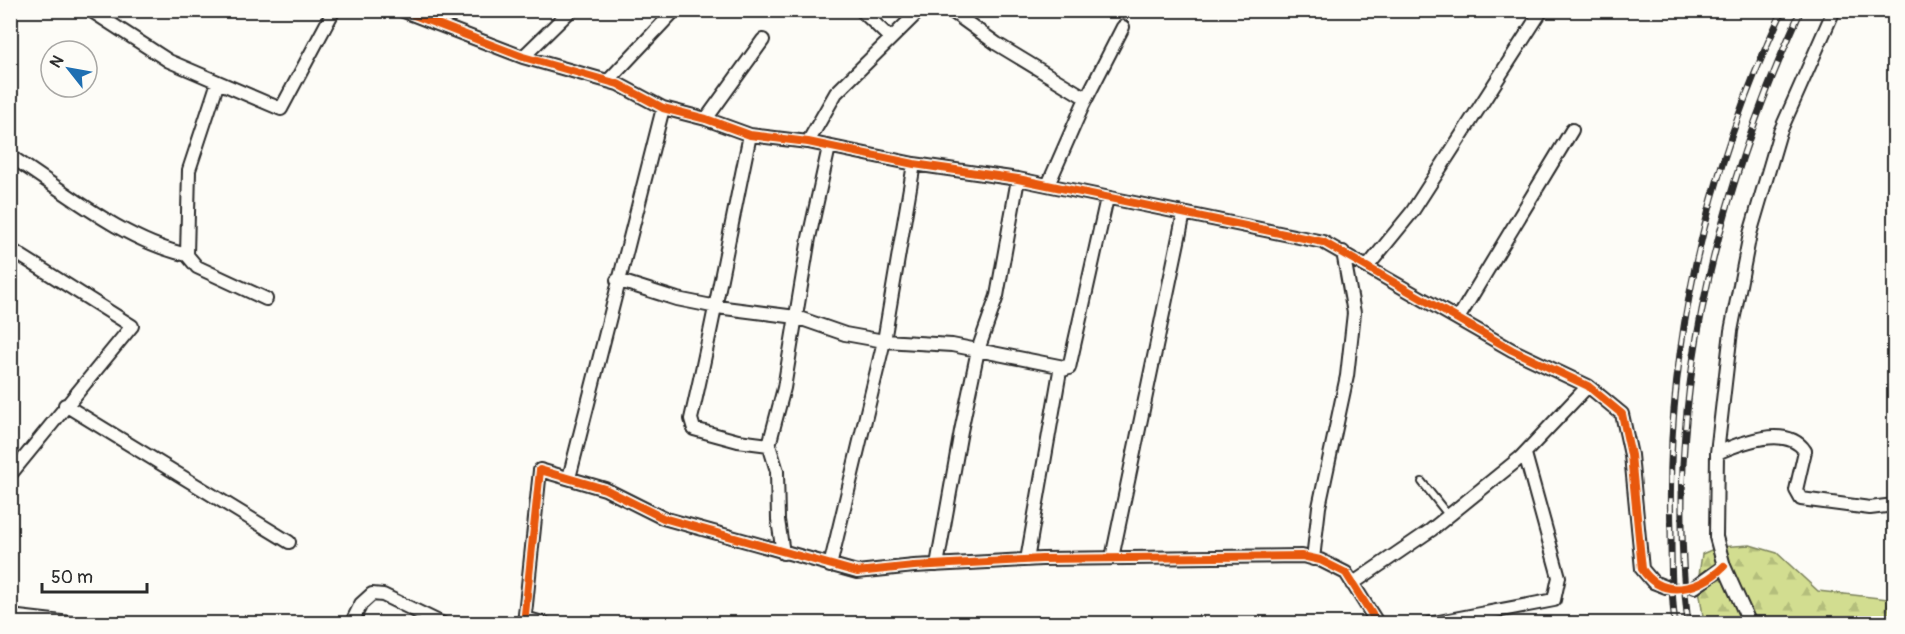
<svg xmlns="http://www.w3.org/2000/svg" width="1905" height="634" font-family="Pangolin,sans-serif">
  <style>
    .forest { fill: url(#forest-firs); stroke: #7e845e; stroke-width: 1.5 }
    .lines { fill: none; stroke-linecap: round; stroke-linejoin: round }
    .minor-tunnel { stroke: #d3d2ce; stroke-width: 12; stroke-dasharray: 12 6; stroke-linecap: butt }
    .service-casing { stroke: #2b2b2b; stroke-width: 10 }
    .minor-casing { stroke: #2b2b2b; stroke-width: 16 }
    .service { stroke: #fdfcf7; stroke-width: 6 }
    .minor { stroke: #fdfcf7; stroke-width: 12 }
    .rail-casing { stroke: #2b2b2b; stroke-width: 7 }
    .rail { stroke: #fdfcf7; stroke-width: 4.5; stroke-dasharray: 14; stroke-linecap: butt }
    .cycleway-casing { stroke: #fdfcf7; stroke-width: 11 }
    .cycleway { stroke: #e8590c; stroke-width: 8 }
  </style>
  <defs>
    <pattern id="forest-firs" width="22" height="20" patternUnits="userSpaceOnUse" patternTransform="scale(1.5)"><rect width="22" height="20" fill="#d2dd90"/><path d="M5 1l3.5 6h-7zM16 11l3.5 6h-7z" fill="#b4be7c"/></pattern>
  </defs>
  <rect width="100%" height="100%" fill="#fdfcf7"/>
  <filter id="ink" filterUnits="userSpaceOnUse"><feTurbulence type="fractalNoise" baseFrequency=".0167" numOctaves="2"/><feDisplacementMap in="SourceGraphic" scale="12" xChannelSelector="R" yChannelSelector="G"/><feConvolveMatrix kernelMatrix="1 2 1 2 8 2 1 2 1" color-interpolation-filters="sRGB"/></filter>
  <g filter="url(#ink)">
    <path class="forest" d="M1750,545l27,8 41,38 70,8 6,-5v29h-190l-6,-41 4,-28 16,-7z"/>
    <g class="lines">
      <path class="minor-tunnel" d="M1666,587h29"/>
      <g class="service-casing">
        <path id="service" d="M1422,482l27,34"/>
      </g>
      <g class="minor-casing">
        <path id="minor" d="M90,10l79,51 112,48 53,-99
          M401,10l122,47 95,27 45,24 43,11 44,16 58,7 106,22 104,15 305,63 189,108 76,36 34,28 9,41 11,114 11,13 13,5
          M861,10l29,28
          M950,10l47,34 89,54
          M523,57l48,-47
          M608,81l67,-71
          M218,82l-29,88 -2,85 10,12 69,32
          M706,119l57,-79
          M750,135c-20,95 -37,190 -59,284l3,10 44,12 31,4
          M808,142l28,-49 84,-83
          M10,156c56,36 112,84 177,99
          M1048,185l35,-80 40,-78
          M10,249l122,77 -122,149
          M1368,266l44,-54 130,-202
          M617,280l60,19 40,8 79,10 49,17 39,7 68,4 117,23
          M1459,317l113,-187
          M1069,368l38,-170
          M65,405l224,137
          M1717,453c23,-10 70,-29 88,-2l-9,39 5,9 69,9 24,-3
          M569,478l94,-370
          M783,553l-5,-33 -1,-49 -8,-26 15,-57 25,-150 20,-91
          M1112,558l72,-345
          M1313,559l6,-52 28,-131 7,-63 -11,-61
          M1027,560l33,-189 9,-3
          M937,565l24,-134 17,-81 19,-54 21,-117
          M830,566l54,-225 30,-177
          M1352,584l79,-54 89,-72 68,-72
          M1695,587l29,-21
          M10,616l69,8
          M525,618l21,6
          M351,624l10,-20 11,-10 11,1 60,29
          M524,624l16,-154 65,19 58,29 194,54 57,-6 128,-7 260,-3 18,4 26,13 32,51
          M1428,624l126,-24 5,-23 -34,-123
          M1750,624l-26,-58 -8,-29 1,-84 14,-122 19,-97 30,-102 54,-122"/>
      </g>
      <use href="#service" class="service"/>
      <use href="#minor" class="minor"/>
      <g class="rail-casing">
        <path id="rail" d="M1675,624c-4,-30 -4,-61 -4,-91 -6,-180 34,-360 112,-523
          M1688,624c-24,-216 24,-419 113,-614"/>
      </g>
      <use href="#rail" class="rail"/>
      <g class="cycleway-casing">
        <path id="cycleway" d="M401,10l122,47 95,27 45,24 43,11 44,16 58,7 106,22 104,15 305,63 189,108 76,36 34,28 9,41 11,114c21,32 59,20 82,-3
          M524,624l16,-154 65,19 58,29 194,54 57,-6 128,-7 260,-3 18,4 26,13 32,51"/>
      </g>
      <use href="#cycleway" class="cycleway"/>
    </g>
  </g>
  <rect width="1905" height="634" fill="none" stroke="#fdfcf7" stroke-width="36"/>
  <rect x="18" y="18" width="1869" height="598" fill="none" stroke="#2b2b2b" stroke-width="2" filter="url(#ink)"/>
  <g transform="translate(69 69) rotate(301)"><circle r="28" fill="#fdfcf7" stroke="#a9a8a5" stroke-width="1.5"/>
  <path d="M0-4.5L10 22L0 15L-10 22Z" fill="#1f6fb2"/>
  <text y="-9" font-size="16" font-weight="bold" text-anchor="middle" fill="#2b2b2b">N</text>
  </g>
  <path d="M42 583v9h105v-9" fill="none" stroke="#2b2b2b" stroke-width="3"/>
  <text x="51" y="583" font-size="18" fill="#2b2b2b" stroke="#fdfcf7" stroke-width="4.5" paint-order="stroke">50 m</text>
</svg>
